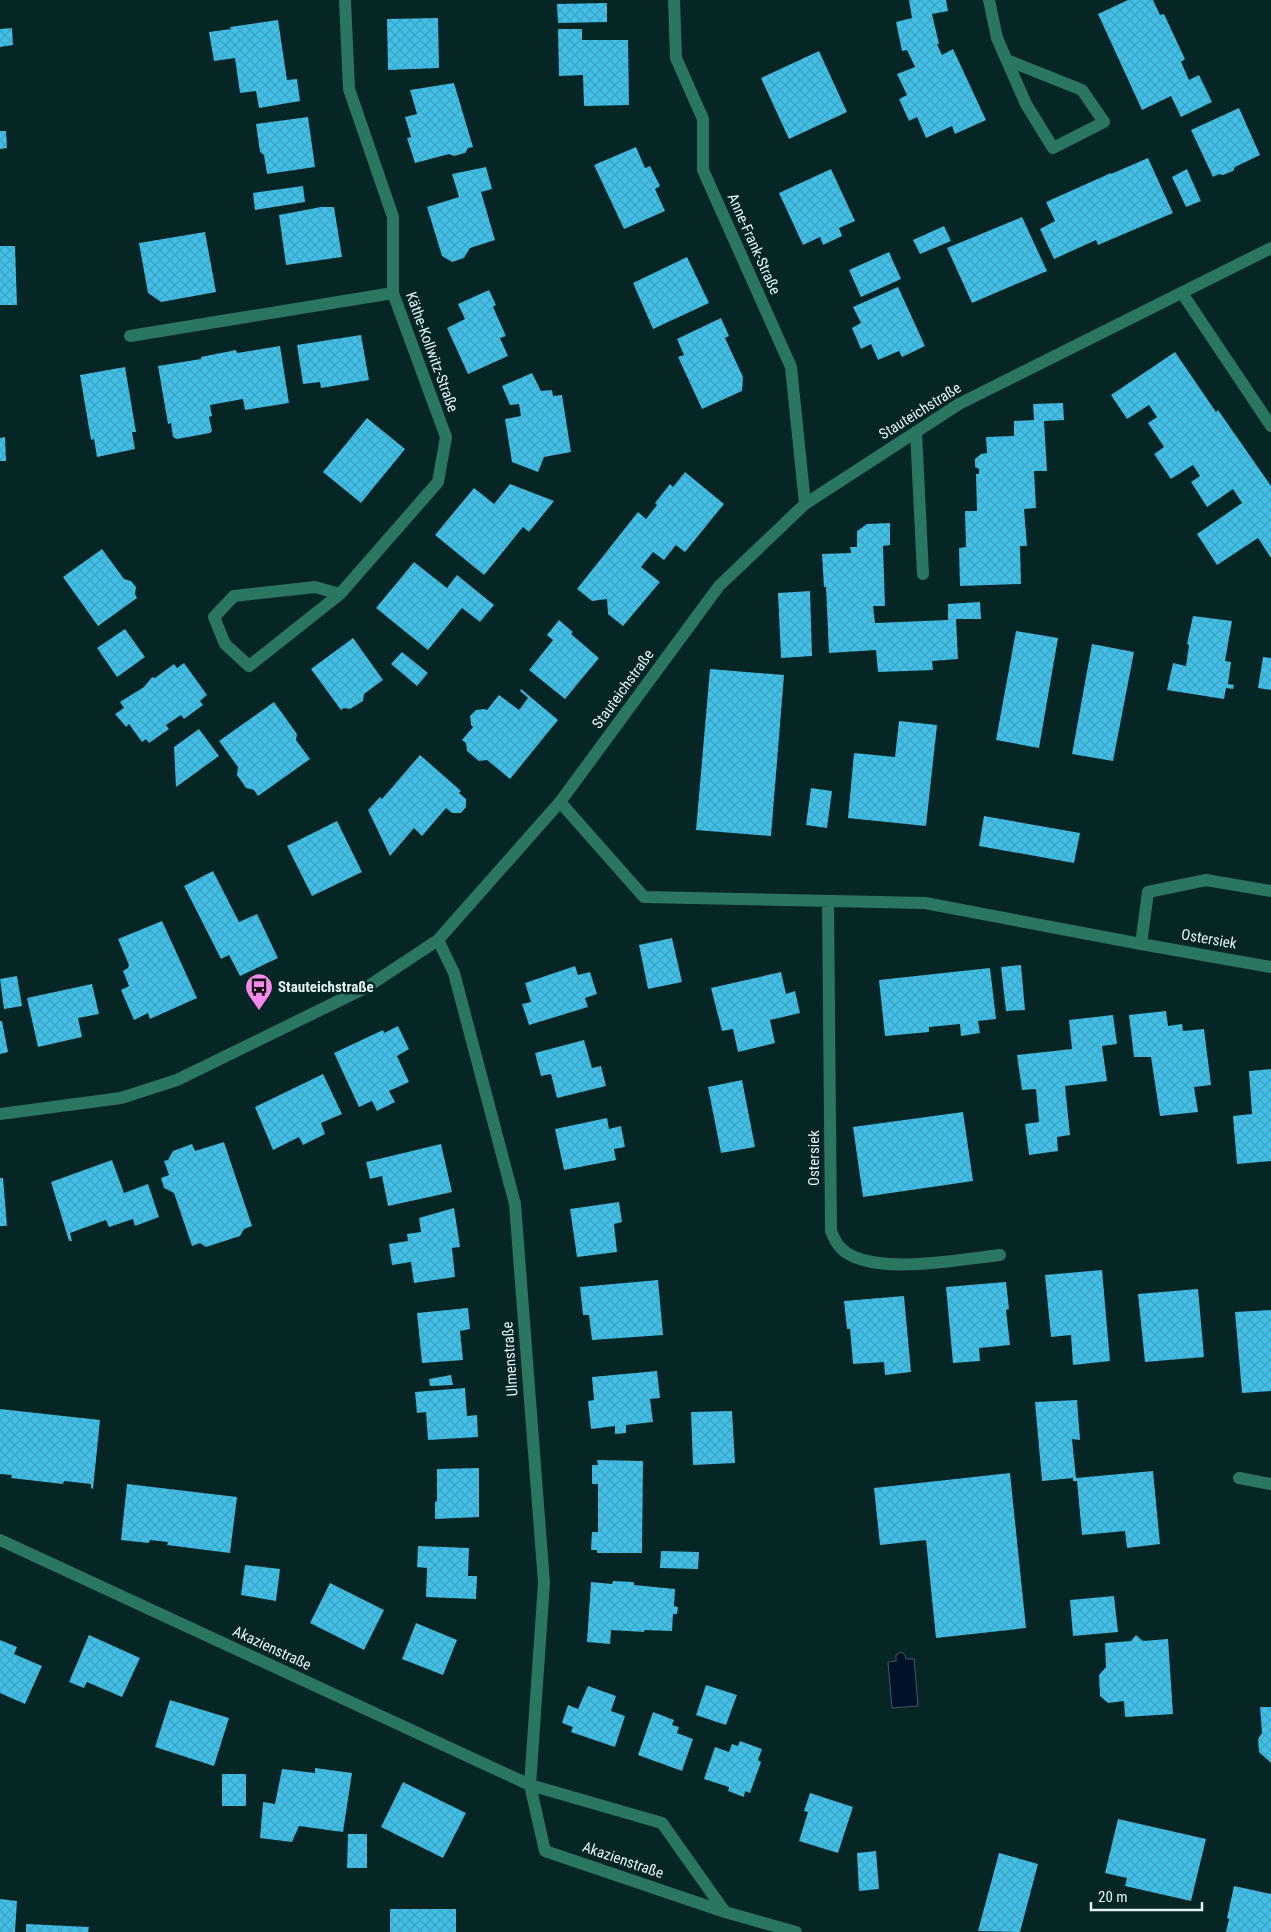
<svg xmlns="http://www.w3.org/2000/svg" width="1271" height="1932" font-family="'Roboto Condensed',sans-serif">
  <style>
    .water { fill: #011227; stroke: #455664 }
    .building { fill: url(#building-cross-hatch) }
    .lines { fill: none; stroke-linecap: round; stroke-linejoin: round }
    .service { stroke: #2a7660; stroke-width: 12 }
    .minor { stroke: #2a7660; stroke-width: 12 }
    .labels { text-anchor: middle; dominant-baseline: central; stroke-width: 5; stroke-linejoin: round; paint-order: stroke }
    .street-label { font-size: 15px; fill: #e4f4f4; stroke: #062525 }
    .poi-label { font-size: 15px; font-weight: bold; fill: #e4f4f4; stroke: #062525; text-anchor: start }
  </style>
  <defs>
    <pattern id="building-cross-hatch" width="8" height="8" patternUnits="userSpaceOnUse" patternTransform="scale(1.25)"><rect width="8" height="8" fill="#40bfe8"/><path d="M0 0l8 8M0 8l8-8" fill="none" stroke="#41a2c0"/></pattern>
  </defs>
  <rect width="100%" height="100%" fill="#062525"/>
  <path class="water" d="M901,1652l4,3 1,4h8l4,47 -26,2 -4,-46 8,-1v-6z"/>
  <path class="building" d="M909,0h37l2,11 -16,3 7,30h-2l5,11 11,-6 33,71 -31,14 -3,-8 -26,12 -9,-21 -8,4 -10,-22 8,-4 -10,-21 18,-7 -8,-17 -5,1 -6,-29 16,-4z
    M1128,0h25l7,15 4,-1 21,45 -4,3 8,18 10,-5 13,27 -31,15 -10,-21 -29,14 -44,-96z
    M607,3v19l-49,1 -1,-19z
    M438,18l1,50 -51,2 -1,-51z
    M278,20l9,60 10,-1 3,22 -41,7 -3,-17 -16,2 -5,-35 -21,3 -5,-29 22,-3 -1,-2z
    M12,28l1,17 -13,2v-18z
    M558,29h24v11h46l1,65 -45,1 -1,-31 -24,1z
    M819,51l28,61 -58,27 -28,-61z
    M454,83l19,64 -5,1 -3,5 -11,3 -5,-2 -34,9 -8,-25 4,-1 -6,-20 12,-3 -7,-24z
    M1239,108l21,47 -25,12 -2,4 -10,4 -4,-1 -6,3 -22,-47z
    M308,117l7,50 -48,7 -3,-19 -4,-3 -4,-28z
    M0,131h6l1,17 -7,1z
    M636,147l9,21 5,-2 10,20 -5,3 10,22 -41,18 -30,-64z
    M1148,158l25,55 -75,32 -2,-5 -42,19 -14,-30 15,-8 -9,-19 65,-29v1z
    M486,167l6,22 -11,3 14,48 -25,8 -6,10 -12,4 -10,-6 -15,-49 32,-10 -7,-23z
    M831,169l24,52 -16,7 3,8 -19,9 -3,-8 -17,8 -24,-52z
    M1187,169l14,32 -15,6 -14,-30z
    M303,186l2,16 -50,8 -2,-17z
    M321,207h13l8,50 -56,8 -7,-50z
    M1022,217l25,54 -75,32 -25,-55z
    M944,226l7,15 -31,13 -7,-14z
    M205,232l11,60 -55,10 -13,-9 -9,-50z
    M0,246h15l2,59h-17z
    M889,252l12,27 -40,18 -12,-27z
    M687,257l22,46 -56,26 -20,-46z
    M898,287l27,59 -23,11 -3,-6 -21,9 -7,-16 -10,5 -9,-21 9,-5 -8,-16z
    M489,290l7,15 -3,2 13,29 -6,2 8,18 -40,18 -21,-46 18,-9 -7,-15z
    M721,318l8,18 -4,2 18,39 -1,14 -40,18 -24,-52 6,-2 -7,-16z
    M361,335l8,45 -48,8 -1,-6 -17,2 -6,-39z
    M280,346l9,57 -44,7 -2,-11 -33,6 2,11 -3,1 3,14 -2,2 -33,6 -4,-2 -2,-14 -3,1 -10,-58 43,-7v-2l35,-7 1,3z
    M1175,352l41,60 2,-2 53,76v72l-13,-20 -41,27 -20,-31 45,-31 -9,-14 -26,18 -16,-25 9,-6 -7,-11 -22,14 -17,-25 10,-7 -16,-24 9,-6 -8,-12 -22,14 -16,-24z
    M125,367l11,65h-4l3,17 -38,8 -3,-18 -3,1 -11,-65z
    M532,373l9,18 11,-1 1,6 9,-1 9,57 -27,5 -6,15 -26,-10 -7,-43 16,-3 -2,-12 -9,1 -8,-19z
    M1063,403l1,17 -20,1 3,50h-13l2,37 -12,1 3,37h-7l1,38 -61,2 -1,-38 7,-1 -1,-36h12l-1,-37h3v-5l-4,-2v-8l6,-5 6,-1 -1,-16 28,-1v-15l20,-1 -1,-16z
    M367,418l38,31 -44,54 -38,-31z
    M5,437l1,24h-6v-23z
    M685,472l39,32 -39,48 -9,-7 -12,15 -11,-8 -12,15 19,15 -37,44 -15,-12 -1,-15 -15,2 -15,-12 61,-77 8,7 11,-14 -2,-2 15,-19 3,3z
    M510,484l44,17 -25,31 -6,-5 -39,48 -49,-40 39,-47 20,16z
    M890,523v22l-7,1 2,60h-12l2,17 73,-3v-16l32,-2 1,17h-25l2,40 -26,2 1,9 -55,2 -2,-22 -47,3 -3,-66h-2l-2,-33 29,-1 -1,-6h7v-16l10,-7z
    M102,549l22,30 7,2 5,6 -1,7 2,4 -39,28 -35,-49z
    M414,562l33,26 10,-13 37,30 -14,17 -18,-14 -34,42 -52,-42z
    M810,591l2,65 -31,2 -3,-65z
    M1193,616l39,5 -7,40 6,1 -3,22 6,1 -1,4 -7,-1 -2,11 -57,-9 6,-27 13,3 3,-21 -2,-1z
    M559,620l14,12 -2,2 28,24 -34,41 -36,-29 24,-30 -6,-5z
    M125,629l20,28 -28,20 -20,-29z
    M1016,631l42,7 -19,110 -43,-8z
    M353,638l30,42 -19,14 -1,7 -13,8 -6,-1 -3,2 -30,-41z
    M1092,644l42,8 -21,109 -41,-7z
    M402,652l26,21 -11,13 -26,-22z
    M1263,657l8,1v32l-13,-2z
    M184,663l23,32 -7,6 3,4 -19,14 -3,-4 -15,10 3,4 -20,14 -3,-4 -4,3 -13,-18 -3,3 -11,-13 9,-6 -4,-6 24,-15 8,-10 3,1 19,-14 3,4z
    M710,669l74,6 -13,161 -75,-6z
    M521,689l37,31 -48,59 -23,-19 -8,1 -12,-10 -1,-8 -4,-3 11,-13 -2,-2 -1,-9 6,-6 8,-1 3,1 12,-15 20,15 9,-12 -8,-7z
    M274,702l23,32 -1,6 14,19 -52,37 -4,-6 -8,-2 -9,-13 1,-8 -19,-26z
    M899,721l38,4 -11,101 -78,-8 6,-65 41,4z
    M199,729l20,27 -43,31 -2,-40z
    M420,755l41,36 -2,2 7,6v8l-5,6h-9l-6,-5 -24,28 -8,-8 -24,28 -22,-46 12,-13 2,2z
    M811,788l21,3 -5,37 -21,-3z
    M984,816l96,17 -6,30 -95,-17z
    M337,821l25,51 -50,24 -25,-50z
    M213,871l26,51 18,-8 21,44 -38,18 -11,-21 -8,4 -37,-73z
    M162,921l35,77 -47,21 -2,-6 -14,7 -13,-30 8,-4 -6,-15 5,-3 1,-3 -11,-26z
    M672,938l10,44 -34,7 -9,-44z
    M1021,965l4,45 -19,1 -5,-44z
    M575,966l3,9 12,-3 7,22 -12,4 3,9 -59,18 -7,-21 9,-2 -6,-19z
    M990,968l6,51 -18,2 2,12 -19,3 -1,-12 -31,3v5l-44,4 -6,-56z
    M781,972l5,22 9,-3 5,22 -30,7 5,23 -37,9 -5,-23 -11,2 -11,-43z
    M17,976l5,30 -18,3 -4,-30z
    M92,984l7,30 -21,4 4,19 -44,10 -11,-49z
    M1166,1011l2,15 14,-2 1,7 21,-2 7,56 -17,2 4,25 -38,4 -9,-59h-17l-5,-42z
    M1113,1015l4,29 -15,2 5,35 -42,5 5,49 -13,2 1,14 -29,4 -4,-31 14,-2 -3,-33 -14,1 -5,-35 55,-6 -3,-29z
    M0,1021h2l6,31 -8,2z
    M398,1026l11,23 -12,7 12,26 -20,9 6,11 -18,9 -5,-10 -13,6 -25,-54 49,-23 1,3z
    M584,1040l8,28 9,-2 5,20 -49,12 -6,-24 -10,2 -6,-23z
    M1271,1069v92l-34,3 -4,-48 19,-2 -3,-43z
    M323,1074l19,40 -21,9 4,11 -22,11 -4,-8 -26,13 -18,-43z
    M742,1080l13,67 -34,6 -13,-66z
    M963,1112l10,69 -110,16 -10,-70z
    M607,1118l2,11 12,-3 4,21 -11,2 2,11 -52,10 -9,-41z
    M224,1142l28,84 -8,3 -4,7 -34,11 -6,-4 -8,3 -18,-53 -10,-5 -3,-10 8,-3 -5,-14 4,-1 5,-9 19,-7 3,7z
    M441,1144l11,48 -64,14 -6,-30 -12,3 -4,-17z
    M112,1160l12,33 24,-9 11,33 -24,9 -2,-7 -24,8 -3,-7 -36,13 2,8h-3l-18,-59z
    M0,1178h3l4,48h-7z
    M619,1202l3,20 -8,2 3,28 -40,5 -7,-48z
    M454,1208l6,39 -8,1 3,29 -41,6 -3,-21 -19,3 -3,-21 19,-3 -1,-7 14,-2 -2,-14z
    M1102,1270l8,91 -37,4 -2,-30 -20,2 -6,-62z
    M658,1280l5,55 -71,5 -3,-25h-6l-3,-28z
    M1006,1282l3,27 -3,1 4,35 -31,3 1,13 -27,2 -7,-76z
    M1198,1289l6,68 -59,5 -7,-68z
    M904,1296l7,76 -26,3 -1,-13 -31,2 -3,-35h-3l-3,-28z
    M468,1308l2,21 -10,2 3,29 -41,3 -5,-50z
    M1271,1310v81l-29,2 -7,-81z
    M657,1371l3,27 -10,1 3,23 -27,3v8l-11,1v-8l-24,3 -3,-28 6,-1 -2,-23z
    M451,1375l2,10 -23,1 -1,-7z
    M465,1388l2,28 10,-1 1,22 -50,3 -2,-28 -9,1 -2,-21z
    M1077,1400l3,40 -8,-1 4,39 77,-7 7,73 -33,4 -2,-17 -43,4 -5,-54h-4v-3l-31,3 -7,-79z
    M0,1409l100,11 -7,69 -2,-1v-4l-27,-3 -1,3 -52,-6 1,-3 -12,-1z
    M732,1411l3,52 -42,2 -2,-53z
    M597,1460l46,1 -1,92h-45v-3h-6l1,-18h6v-48h-6v-19h6z
    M479,1468v49l-44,2v-17l2,-1v-32z
    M1010,1473l16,155 -90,10 -10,-98 -46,5 -6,-57z
    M127,1484l110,13 -7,56 -63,-8 1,-3 -18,-2 -1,3 -28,-3z
    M418,1546l51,2 -1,28h9l-1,23 -50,-2 1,-29 -10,-1z
    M661,1551l38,1 -1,17 -38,-1z
    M245,1565l35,4 -4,32 -35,-6z
    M613,1581l21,1v3l41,4 -1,17 4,1 -1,7h-4l-1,17 -28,-1v2l-33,-2 -1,14 -23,-2 4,-60 21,2z
    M330,1583l54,27 -20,40 -54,-27z
    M1114,1596l4,36 -45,4 -3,-36z
    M416,1623l41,17 -14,35 -41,-16z
    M89,1635l51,23 -18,39 -35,-15 -3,6 -15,-6z
    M1136,1635l7,6 25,-2 5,75 -48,3 -1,-16 -16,2 -8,-7 -1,-21 7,-8 -1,-24 26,-2z
    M0,1640l17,7 -3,7 28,12 -17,38 -25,-11z
    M706,1685l31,10 -11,30 -30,-10z
    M588,1686l28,10 -5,15 14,5 -10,31 -44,-15 2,-5 -11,-4 6,-18 10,4z
    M170,1700l59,18 -15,48 -59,-19z
    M1260,1707h11v56l-12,-11 -1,-13 4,-6z
    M653,1712l21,8 -2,5 7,2 -2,6 16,6 -11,32 -44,-16z
    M740,1741l22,8 -4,11 3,2 -11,31 -5,-2 -1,6 -16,-6 1,-4 -25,-8 11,-32 14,5 3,-8 6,2z
    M315,1768l37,5 -9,59 -44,-6 -7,16 -32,-4 3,-36 12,2 7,-35 33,4z
    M222,1774h24v32h-24z
    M403,1782l63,31 -23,45 -62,-31z
    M810,1793l43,14 -15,46 -39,-12 9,-29 -4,-1z
    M1118,1819l88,20 -15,62 -66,-15 2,-8 -22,-5z
    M348,1834h19v34h-20z
    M876,1851l3,38 -20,2 -2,-38z
    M999,1853l39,11 -18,68 -42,-1z
    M1234,1886l37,8v38h-45l3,-13 -2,-1z
    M0,1899l17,2 -2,31h-15z
    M390,1909h66v23h-66z
    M26,1924l63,3 -1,5h-62z"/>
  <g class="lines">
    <path class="service" d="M1182,293l89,133
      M916,432l7,142"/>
    <path class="minor" d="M674,0l2,58 27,61v51l88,197 14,137
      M989,0l8,38 29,66 27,44 51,-26 -22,-32 -75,-30
      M130,336l263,-43
      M340,594l-25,-7 -81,9 -20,21 11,27 24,22 91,-72 98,-112 8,-45 -53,-144v-76l-44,-128 -4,-89
      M560,802l84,95 281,6 216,41
      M1271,891l-65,-11 -58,12 -7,52 130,23
      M828,901l3,330c2,5 5,12 9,16 27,31 122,12 160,8
      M438,940l16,33 61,231 29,379 -14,202 15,66 180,61
      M0,1114l121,-16 56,-18 190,-93 71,-47 122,-138 159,-216 86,-82 154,-100 312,-156
      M1239,1478l32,6
      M0,1540l530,245 132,38 63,89 71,20"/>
  </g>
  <defs>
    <g id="bus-pin" transform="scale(1.4375)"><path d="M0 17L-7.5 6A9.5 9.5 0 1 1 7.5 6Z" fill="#f788ec" stroke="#062525"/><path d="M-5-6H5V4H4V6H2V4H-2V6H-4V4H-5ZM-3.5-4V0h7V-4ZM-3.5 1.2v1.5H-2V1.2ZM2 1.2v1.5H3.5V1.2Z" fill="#111"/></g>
  </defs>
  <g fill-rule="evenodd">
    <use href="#bus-pin" x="259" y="987"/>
  </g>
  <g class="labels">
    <g class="street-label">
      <text transform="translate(754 244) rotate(66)">Anne-Frank-Straße</text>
      <text transform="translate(432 352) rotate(70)">Käthe-Kollwitz-Straße</text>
      <text transform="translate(920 411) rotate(-32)">Stauteichstraße</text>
      <text transform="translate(623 689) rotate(-54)">Stauteichstraße</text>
      <text transform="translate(1209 939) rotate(10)">Ostersiek</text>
      <text transform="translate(814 1158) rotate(-90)">Ostersiek</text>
      <text transform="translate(510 1359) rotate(-94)">Ulmenstraße</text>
      <text transform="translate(272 1648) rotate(25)">Akazienstraße</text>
      <text transform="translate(623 1860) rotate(19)">Akazienstraße</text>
    </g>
    <g class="poi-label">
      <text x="278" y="987">Stauteichstraße</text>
    </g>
  </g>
  <path d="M1091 1902v8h111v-8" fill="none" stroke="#e4f4f4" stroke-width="2.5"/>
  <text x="1098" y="1902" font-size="15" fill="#e4f4f4" stroke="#062525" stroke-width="4" paint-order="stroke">20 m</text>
</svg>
